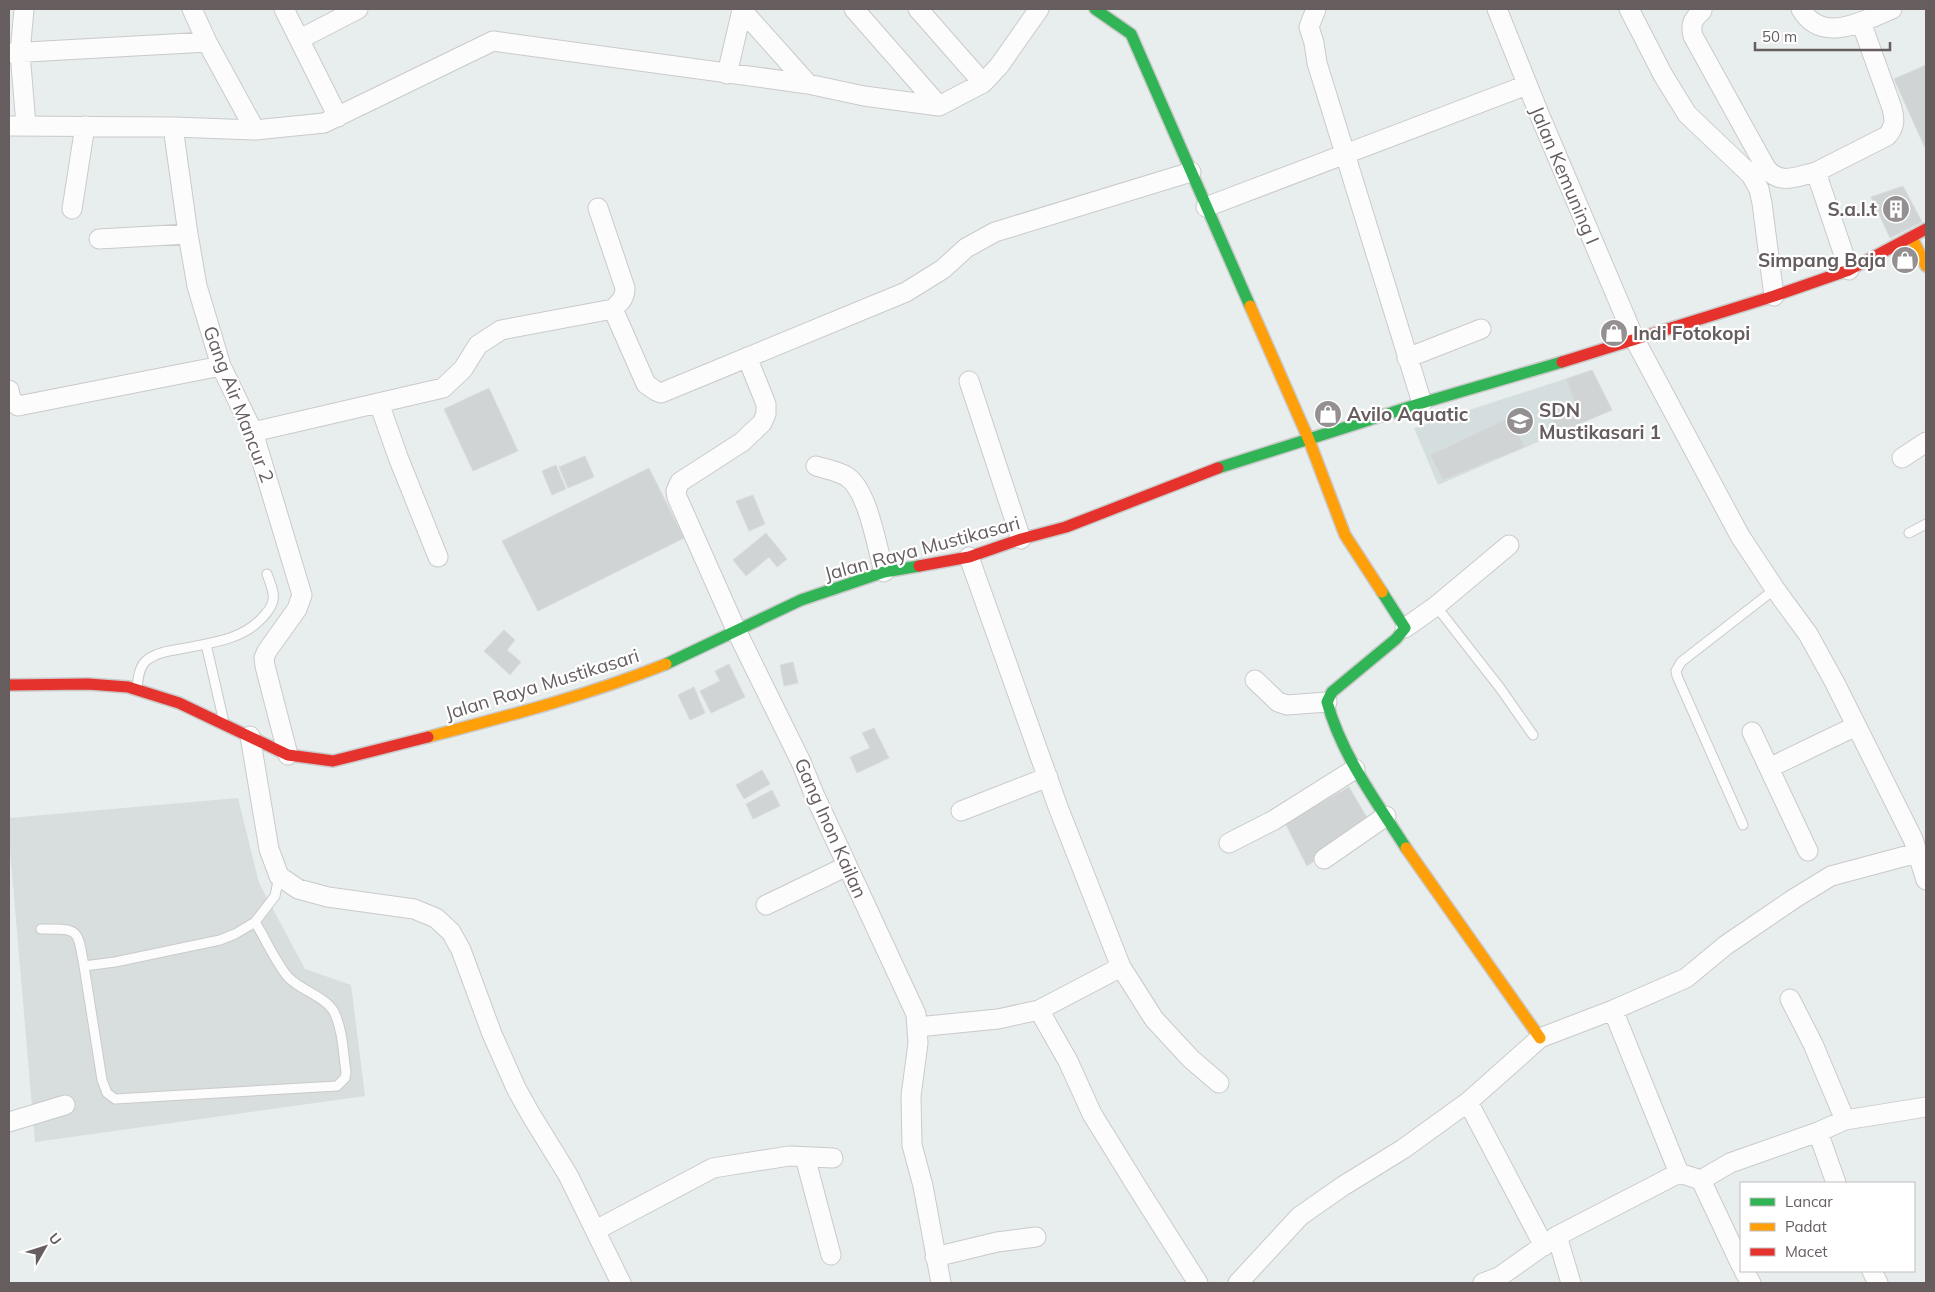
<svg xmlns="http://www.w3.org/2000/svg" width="1935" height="1292" font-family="Mulish,sans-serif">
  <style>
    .industrial { fill: #d8dddd }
    .education { fill: #d5dede }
    .building { fill: #d0d4d4; stroke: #d7dcdc }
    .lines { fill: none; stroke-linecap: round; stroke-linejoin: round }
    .lane-casing { stroke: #cacaca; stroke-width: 11 }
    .street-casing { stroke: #cacaca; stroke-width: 21 }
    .fast-casing { stroke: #cac9c9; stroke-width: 14 }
    .slow-casing { stroke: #cac9c9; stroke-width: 14 }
    .jam-casing { stroke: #cac9c9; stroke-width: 14 }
    .lane { stroke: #fcfcfc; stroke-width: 9 }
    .street { stroke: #fcfcfc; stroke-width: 19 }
    .fast { stroke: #30b455; stroke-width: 11 }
    .slow { stroke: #ff9f0a; stroke-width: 11 }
    .jam { stroke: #e5322d; stroke-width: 11 }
    .labels { text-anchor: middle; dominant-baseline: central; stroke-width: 4.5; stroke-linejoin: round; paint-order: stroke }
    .street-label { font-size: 19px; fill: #665d5e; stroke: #fff }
    .poi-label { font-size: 19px; font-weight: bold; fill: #665d5e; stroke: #fff; text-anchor: start }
  </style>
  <rect width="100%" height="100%" fill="#e8eded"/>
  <path class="industrial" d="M238,798l21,85 46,86 46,16 14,111 -330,46 -26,-304v-20z"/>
  <path class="education" d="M1592,370l20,40 -174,75 -24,-57z"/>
  <path class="building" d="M1926,65v85l-32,-71z
    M1903,186l19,36 -32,16 -19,-41z
    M1592,370l20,40 -54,23 -9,-21 26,-9 -9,-24z
    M489,388l29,63 -45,20 -29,-62z
    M1510,417l15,30 -82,33 -13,-25z
    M585,456l9,21 -26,11 -9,-21z
    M556,465l10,24 -14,6 -10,-24z
    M649,468l35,70 -146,73 -36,-70z
    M753,495l12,29 -16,7 -13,-30z
    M766,533l21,26 -10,8 -8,-10 -23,19 -13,-16z
    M504,630l11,10 -8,10 14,12 -11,13 -26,-24z
    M793,662l5,21 -14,3 -4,-21z
    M729,664l16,33 -34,16 -11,-22 20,-10 -5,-10z
    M694,687l11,26 -15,7 -12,-25z
    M874,728l15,30 -32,15 -7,-16 20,-9 -8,-15z
    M762,770l8,14 -26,15 -8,-14z
    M1349,787l21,36 -63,43 -22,-43z
    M772,790l8,16 -27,13 -7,-15z"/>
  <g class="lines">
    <g class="lane-casing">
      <path id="lane" d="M1909,533l17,-9
        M1436,606l64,82 33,47
        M206,644l17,74
        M137,688c1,-9 2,-22 10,-28 9,-7 21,-9 33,-11 28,-6 60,-8 81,-30 17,-17 14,-24 6,-45
        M1743,825l-66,-149 -1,-5 5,-9 94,-73
        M41,929c39,0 36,-1 43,37l31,-4 105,-22 15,-6 20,-12 20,-26 4,-20
        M84,966l18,114 5,13 8,6 222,-13 8,-8 1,-6c-3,-19 -3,-42 -12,-60 -8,-15 -32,-21 -45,-34 -12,-13 -24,-40 -34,-56"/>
    </g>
    <g class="street-casing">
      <path id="street" d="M24,9l-4,44 6,72
        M192,9l15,33 48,88
        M284,9l54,108
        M741,9l67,75
        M854,9l85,97
        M918,9l65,74
        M1316,9l-7,18 5,16 3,20 105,340
        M1497,9l43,107 95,224 105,196 35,53 33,45 27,49 78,156 13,41
        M1629,9l34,66 24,39 64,61 8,14 3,14 12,93
        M1801,9c21,36 62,12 91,0
        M1702,11c-9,8 -12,13 -9,25l73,132c14,18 31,8 50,4l33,98
        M300,39l58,-30
        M9,53l198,-11
        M727,74l15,-64
        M9,126l164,1 82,3 69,-7 169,-82 315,43 56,12 75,10 44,-23 16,-17 40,-57
        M173,127l15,107 9,52 24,80 32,66 49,163 -5,14 -30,42 -3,7 1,8 23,89
        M1816,172l71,-36c8,-9 8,-16 5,-28l-31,-86
        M1206,207l321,-122
        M598,208l27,80c0,11 -5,14 -12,21
        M72,209l13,-83
        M99,239l89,-5
        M747,357l19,47v10l-4,9 -20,19 -62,40 -4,9 1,6 60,135 64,130 13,32 102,220 2,29 -7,53 1,49 11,41 18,97
        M1407,358l74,-29
        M969,381l52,158
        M9,390l2,9 7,7 203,-40
        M379,403l19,54 40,100
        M253,432l190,-44 20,-19 15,-24 23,-15 112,-21 33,75 10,7 5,2 245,-101 37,-23 23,-21 29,-16 196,-60
        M1902,458l24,-16
        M816,466c10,3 21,5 30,10 22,13 31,72 38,96
        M969,557l89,250 63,160 33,52 37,40 28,24
        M1405,628l31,-22 73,-61
        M1255,680l23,22 9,3 40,-3
        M1752,732l56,119
        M250,736l19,113 10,27 19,13 30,8 86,12 22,9 15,14 10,18 31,84 24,54 15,27 37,60 53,108
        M1769,768l87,-42
        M961,811l87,-34
        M1229,843l45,-23 81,-51
        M1324,859l62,-43
        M766,905l81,-39
        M1790,999l23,45 32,76
        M1039,1010l29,51 24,53 47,76 59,93
        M1613,1010l66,163 22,7 29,-17 88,-31 27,-12 81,-13
        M917,1027l81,-8 41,-9 82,-43
        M1468,1102l76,144
        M9,1122l56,-17
        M1818,1132l18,51
        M805,1157l26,98
        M1701,1180l40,85
        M596,1230l117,-62 76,-12 44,2
        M1557,1236l14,47
        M935,1257l62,-15 39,-5
        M1744,1271l7,12
        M1872,1271l6,12
        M1238,1283l62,-67 43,-30 60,-37 65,-47 72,-64 73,-28 73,-32 40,-33 69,-47 36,-22 86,-23
        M1483,1283l16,-6 58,-41 122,-63"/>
    </g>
    <g class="fast-casing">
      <path id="fast" d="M1095,9l36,25 119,272
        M1218,468l204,-65 140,-41
        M1382,592l23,36 -9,11 -64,53 -5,10c15,54 49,99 79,146
        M666,664l135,-64 83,-28 35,-6"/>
    </g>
    <g class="slow-casing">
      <path id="slow" d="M1912,238l14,28
        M1250,306l59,134 36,95 37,57
        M428,737c80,-21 161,-42 238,-73
        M1406,848l134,190"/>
    </g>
    <g class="jam-casing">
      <path id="jam" d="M1562,362l212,-66 75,-26 77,-41
        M919,566l50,-9 52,-18 45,-12 152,-59
        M9,685l79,-1 40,3 51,16 109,52 45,6 95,-24"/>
    </g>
    <use href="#lane" class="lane"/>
    <use href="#street" class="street"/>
    <use href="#fast" class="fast"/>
    <use href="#slow" class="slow"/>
    <use href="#jam" class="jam"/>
  </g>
  <defs>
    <g id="building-disc" transform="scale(1.4375)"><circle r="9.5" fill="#948f90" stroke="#fff"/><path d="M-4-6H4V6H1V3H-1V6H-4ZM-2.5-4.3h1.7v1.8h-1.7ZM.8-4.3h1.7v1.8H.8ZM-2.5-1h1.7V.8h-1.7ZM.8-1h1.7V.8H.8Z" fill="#fff"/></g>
    <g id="shop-disc" transform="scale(1.4375)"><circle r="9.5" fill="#948f90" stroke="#fff"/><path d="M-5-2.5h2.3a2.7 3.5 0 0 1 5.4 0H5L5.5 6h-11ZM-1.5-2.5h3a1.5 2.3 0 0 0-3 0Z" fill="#fff"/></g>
    <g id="school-disc" transform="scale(1.4375)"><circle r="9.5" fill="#948f90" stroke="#fff"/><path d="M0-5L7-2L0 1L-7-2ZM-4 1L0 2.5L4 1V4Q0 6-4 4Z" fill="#fff"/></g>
  </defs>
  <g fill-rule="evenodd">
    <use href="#building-disc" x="1896" y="209"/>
    <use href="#shop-disc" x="1905" y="260"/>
    <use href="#shop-disc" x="1614" y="333"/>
    <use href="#shop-disc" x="1328" y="414"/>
    <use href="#school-disc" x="1520" y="421"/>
  </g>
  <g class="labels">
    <g class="street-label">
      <text transform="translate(1565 175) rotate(67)">Jalan Kemuning I</text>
      <text transform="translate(239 404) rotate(69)">Gang Air Mancur 2</text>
      <text transform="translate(922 548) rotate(-15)">Jalan Raya Mustikasari</text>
      <text transform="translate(542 684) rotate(-17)">Jalan Raya Mustikasari</text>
      <text transform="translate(831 828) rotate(66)">Gang Inon Kailan</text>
    </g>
    <g class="poi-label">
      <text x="1877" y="209" text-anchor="end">S.a.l.t</text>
      <text x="1886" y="260" text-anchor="end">Simpang Baja</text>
      <text x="1633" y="333">Indi Fotokopi</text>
      <text x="1539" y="410">SDN<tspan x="1539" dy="22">Mustikasari 1</tspan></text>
      <text x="1347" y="414">Avilo Aquatic</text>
    </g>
  </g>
  <rect width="1935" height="1292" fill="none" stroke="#665d5e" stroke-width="20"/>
  <rect x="1740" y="1182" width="175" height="90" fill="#ffffff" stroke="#c2bebf"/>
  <rect x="1750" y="1198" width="25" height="8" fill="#30b455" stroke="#c2bebf"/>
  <text x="1785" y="1207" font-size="15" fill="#665d5e">Lancar</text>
  <rect x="1750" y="1223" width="25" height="8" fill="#ff9f0a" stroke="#c2bebf"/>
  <text x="1785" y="1232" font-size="15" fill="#665d5e">Padat</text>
  <rect x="1750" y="1248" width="25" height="8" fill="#e5322d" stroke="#c2bebf"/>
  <text x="1785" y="1257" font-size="15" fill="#665d5e">Macet</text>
  <g transform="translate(45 1247) rotate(51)" stroke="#ffffff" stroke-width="4" paint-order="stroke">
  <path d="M0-4L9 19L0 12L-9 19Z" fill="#665d5e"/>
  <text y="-8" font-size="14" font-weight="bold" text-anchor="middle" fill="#665d5e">U</text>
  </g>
  <path d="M1755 42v8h135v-8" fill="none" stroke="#665d5e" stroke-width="2.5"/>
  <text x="1762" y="42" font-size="15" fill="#665d5e" stroke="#ffffff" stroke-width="4" paint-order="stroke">50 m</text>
</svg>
